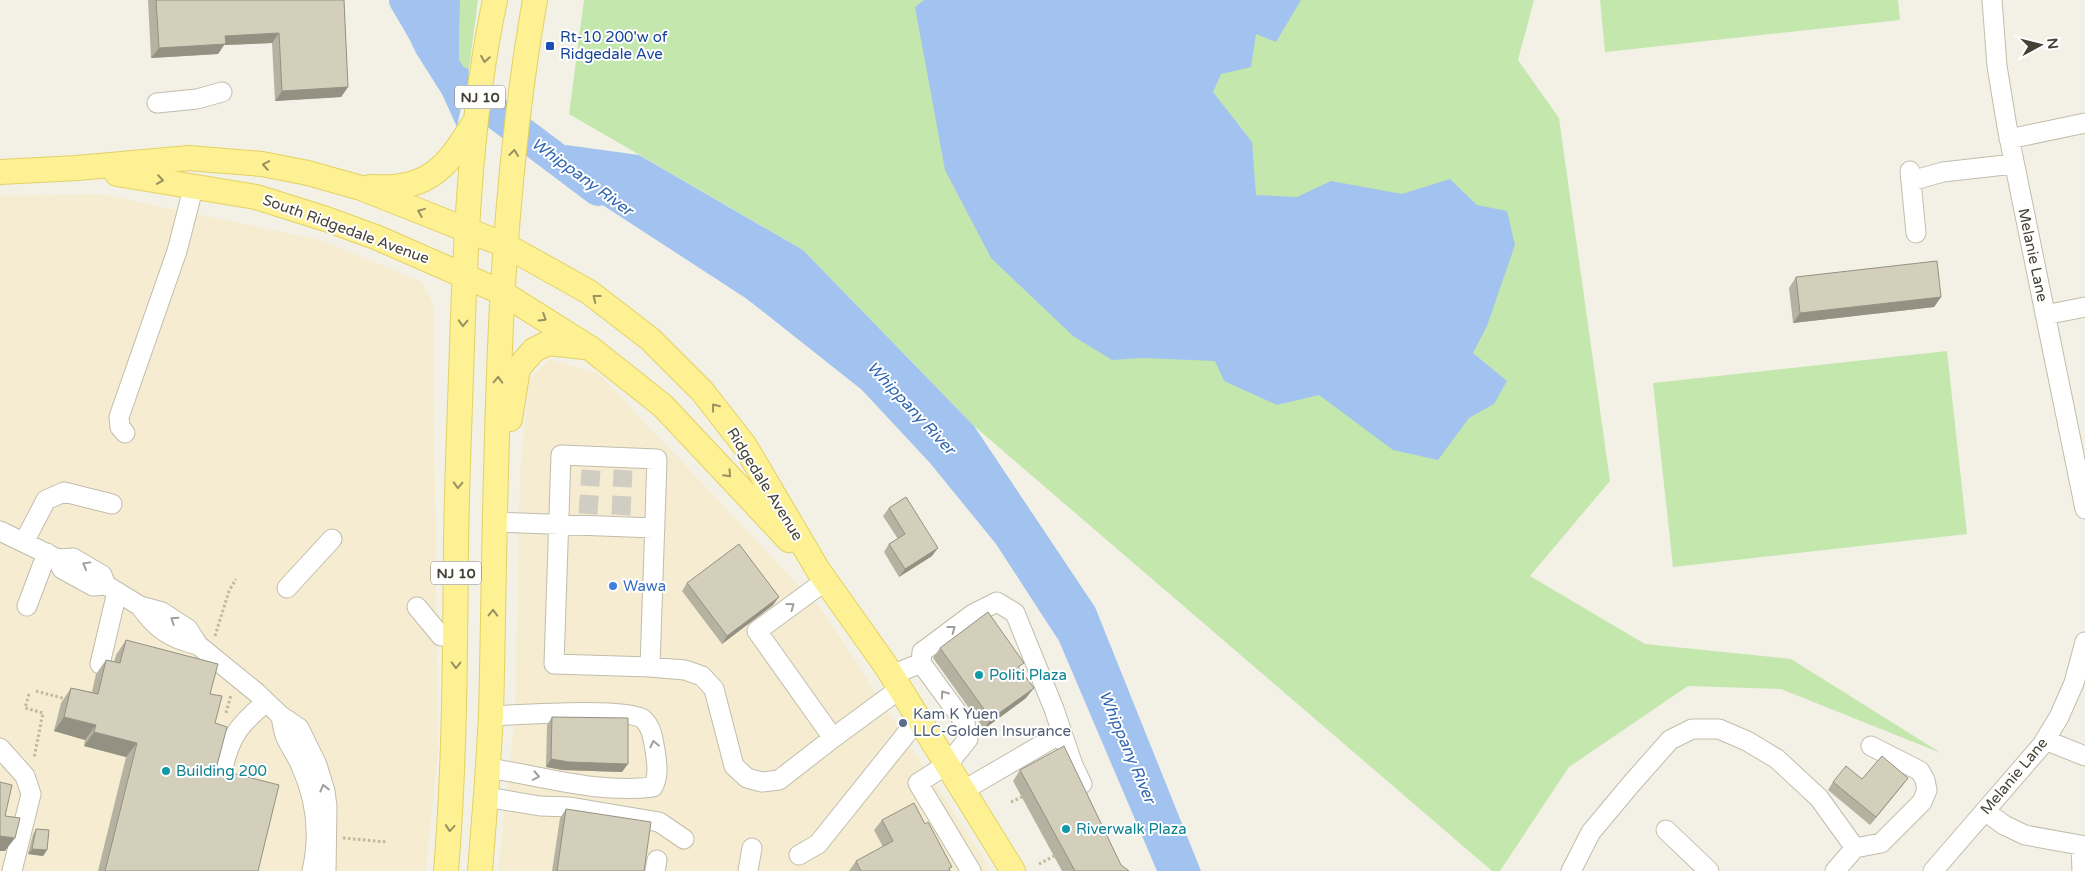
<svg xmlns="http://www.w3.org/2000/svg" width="2085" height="871" font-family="'Varela Round',sans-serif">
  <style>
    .commercial { fill: #f5ecd1 }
    .green { fill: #c4e7ae }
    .water { fill: #a2c3f0 }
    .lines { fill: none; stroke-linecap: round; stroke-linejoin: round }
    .river { stroke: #a2c3f0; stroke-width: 32 }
    .minor-tunnel { stroke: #d0cec3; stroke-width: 19; stroke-dasharray: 19 9; stroke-linecap: butt }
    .minor-casing { stroke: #c1bdab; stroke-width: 21 }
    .major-casing { stroke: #e3d164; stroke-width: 26 }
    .path { stroke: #c0b99a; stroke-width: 3; stroke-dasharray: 2.5 2.5; stroke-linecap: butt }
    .minor { stroke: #fff; stroke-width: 19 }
    .major { stroke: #fef194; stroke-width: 24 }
    .wall { fill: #b6b2a1 }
    .shaded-wall { fill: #949183 }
    .building { fill: #d4cfbb; stroke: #949183 }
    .oneway { stroke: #989160 }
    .oneway2 { stroke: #a2a09a }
    .transit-dot { fill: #1a4fb4; stroke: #fff; stroke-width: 2 }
    .shop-dot { fill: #3f7fe0; stroke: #fff; stroke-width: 2 }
    .culture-dot { fill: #0f9aa8; stroke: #fff; stroke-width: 2 }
    .service-dot { fill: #5c6f8a; stroke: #fff; stroke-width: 2 }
    .labels { text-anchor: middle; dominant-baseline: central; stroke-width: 4; stroke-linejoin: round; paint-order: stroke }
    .shield { fill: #fff; stroke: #7d7b72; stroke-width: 1 }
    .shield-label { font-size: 14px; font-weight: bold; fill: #454235 }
    .transit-label { font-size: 15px; fill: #164399; stroke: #fff; text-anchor: start }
    .street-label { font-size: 15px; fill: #454235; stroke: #fff }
    .shop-label { font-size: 15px; fill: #366cbe; stroke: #fff; text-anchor: start }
    .culture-label { font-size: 15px; fill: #0d838f; stroke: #fff; text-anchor: start }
    .service-label { font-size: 15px; fill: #4e5e75; stroke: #fff; text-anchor: start }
    .water-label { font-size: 16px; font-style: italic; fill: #2f65b1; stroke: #fff }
  </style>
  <rect width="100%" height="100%" fill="#f3f1e6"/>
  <path class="commercial" d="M101,194l220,46 101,42 11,23 5,443 -12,123h-426v-675z
    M550,359l49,15 223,236 160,246 8,15h-492l17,-155 5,-245 9,-91z"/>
  <path class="green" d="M460,0h18l-9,69 -10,-4z
    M584,0h950l-16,60 41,58 51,363 -80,95 115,68 146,15 150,94 -160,-64 -93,-3 -119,81 -69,104h-8l-518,-445 -171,-176 -234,-136z
    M1600,0h298l2,20 -295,32z
    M1947,351l20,183 -294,33 -20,-184z"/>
  <path class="water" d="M391,0h69l-1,65 10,4 -12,58 -15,-33 -26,-41z
    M924,0h377l-25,42 -20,-8 -5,33 -30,7 -8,18 39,50 4,53 41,2 34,-16 71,13 48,-15 27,26 30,6 8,34 -28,81 -14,27 34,28 -13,23 -25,14 -31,42 -45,-10 -74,-55 -42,10 -53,-24 -9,-20 -72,-3 -31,2 -39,-24 -82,-78 -46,-88 -30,-163z
    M566,145l73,10 164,95 171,176 121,181 106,264h-44l-98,-230 -63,-97 -66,-81 -68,-73 -115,-91 -189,-123z"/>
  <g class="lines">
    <path class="river" d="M405,0l48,81 145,109"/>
    <path class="minor-tunnel" d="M588,514l3,-44
      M621,515l2,-45"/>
    <g class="minor-casing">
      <path id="minor" d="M1992,0l5,66 10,61 78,382
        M157,103l40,-4 25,-7
        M2009,139l76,-16
        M1910,171l6,62
        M1911,181l32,-9 71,-8
        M2045,315l40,-8
        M125,433l-5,-6 -1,-10 58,-166 17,-66
        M495,522l160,6
        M0,531l58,28 15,-1 29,17 4,10
        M24,542l22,-42 18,-8 48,12
        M58,559l4,10 31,17 13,-1 34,21 22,6 26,17 10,16 59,48 24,23 18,12 18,37 8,26 2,16 -1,64
        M825,581l-68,50 76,107 68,-50
        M287,588l45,-49
        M27,606l20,-53
        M140,606c16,23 31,33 58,39
        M417,607l24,29h15
        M921,663l1,-11 51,-38 24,-12 18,11 39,96 19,56 9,19
        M100,664l17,-72
        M650,667l7,-208 -96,-4 -7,209 96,3 35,3 17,6 12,13 20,77 13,12 15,4 17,-2 54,-42
        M892,675l29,-12 44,60 3,16 -20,25 -30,19 53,88
        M281,716c1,6 2,13 4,19 4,11 12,20 16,31 15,33 19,70 11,105
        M2045,740l40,16
        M0,748l25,28 6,18 -19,77
        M488,768c54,8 109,26 165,19 6,-11 4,-24 2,-37 -2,-11 -3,-23 -12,-31 -17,-12 -127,-4 -152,-3
        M222,772c8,-36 16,-46 44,-70
        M964,790l98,-57
        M486,797l54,9 30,1 89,15 25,17
        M1985,811l19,14 21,10 60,11
        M1666,830l43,41
        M2081,846l1,25
        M1855,848l26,-5 41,-41 5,-12 -2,-10 -5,-9 -49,-25
        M799,855l19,-11 101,-126
        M655,871l2,-11
        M748,871l4,-23
        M1571,871l20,-39 41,-49 38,-43 22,-11h27l28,12 30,18 42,39 36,50 -20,23
        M1933,871l109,-126 17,-28 15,-34 11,-41"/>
    </g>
    <g class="major-casing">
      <path id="major" d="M0,172l77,-4 112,-10 73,6 46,9 53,15 144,57 84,47 61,47 52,52 43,55 73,124 68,96 127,205
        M117,174l139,23 70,22 52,19 123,54 89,56 73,58 126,134
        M370,187c10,0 21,1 31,-1 38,-5 55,-34 73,-63
        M510,419l8,-51 16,-18 14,-7 37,4
        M446,871c9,-109 9,-219 10,-329 1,-66 4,-132 6,-197 4,-116 9,-232 33,-345
        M480,871l7,-89 4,-66c6,-240 2,-479 44,-716"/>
    </g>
    <path class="path" d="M215,636l14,-45 7,-12
      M36,691l30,8
      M29,694l-4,14 18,5 -9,45
      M226,713l5,-18
      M1011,802l11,-5
      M343,838l44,4
      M1039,864l15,-8"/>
    <use href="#minor" class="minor"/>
    <use href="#major" class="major"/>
  </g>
  <path class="wall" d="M148,0h196l4,87 -7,10 -66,4 -3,-58 -48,2 -6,9 -67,4z
    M1796,277l145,20 -7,10 -141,16 -4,-35z
    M889,508l43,48 -33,21 -15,-25 5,-8 9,-5 -15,-23z
    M687,583l86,22 -51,39 -40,-53z
    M126,640l84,54 5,29 1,46 42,102h-160l28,-114 -42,-11 1,-6 -31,-9 7,-28 10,-15 21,4 4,-18 10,-14 8,2 2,-7z
    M940,648l80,21 6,29 -42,31 -51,-71z
    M552,717l70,55 -59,-2 -17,-3 1,-42z
    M1020,770l101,95 8,6h-67l-49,-90z
    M1908,778l-38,47 -42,-35 5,-8 29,-3z
    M566,809l78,62h-92l8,-53z
    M882,820l68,50v1h-101l7,-10 27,-14 -9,-17z
    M36,829l11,21 -4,6 -15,-2 5,-20z"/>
  <path class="shaded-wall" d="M279,33l-7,10 -48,2 -6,9 -67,4 8,-10 66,-12z
    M348,87l-7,10 -66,4 7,-10z
    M1941,297l-7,10 -141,16 7,-10z
    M938,548l-6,8 -33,21 6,-8z
    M779,597l-6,8 -51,39 5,-8z
    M1034,688l-8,10 -42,31 7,-10z
    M64,717l32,8 -11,15 -31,-9z
    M94,732l43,11 -11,14 -42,-11z
    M551,759l77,5 -6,8 -59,-2 -17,-3z
    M1908,778l-6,8 -32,39 6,-8z
    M0,836l15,2 -10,13h-5z
    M32,849l15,1 -4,6 -15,-2z"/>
  <path class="building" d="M156,0h188l4,87 -66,4 -3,-58 -54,3 1,8 -67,4z
    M1937,261l4,36 -141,16 -4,-36z
    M906,497l32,51 -33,21 -16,-25 16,-10 -16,-26z
    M739,544l40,53 -52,39 -40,-53z
    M988,612l36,51 -6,4 16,21 -43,31 -51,-71z
    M126,640l92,24 -8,30 12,2 -7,27 12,4 -11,42 63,16 -21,86h-153l32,-128 -43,-11 2,-7 -32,-8 7,-29 27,6 8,-34 14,3z
    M552,717l76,1v46l-59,-2 -18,-3z
    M1064,746l57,119 8,6h-54l-55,-101z
    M1882,756l26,22 -32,39 -43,-35 13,-16 16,13z
    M0,782l12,3 -7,31 15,2 -5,20 -15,-2z
    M914,803l11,21 3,-2 24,45 -3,1 1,3h-89l-5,-10 37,-20 -11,-21z
    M566,809l85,13 -7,49h-87z
    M36,829l13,1 -2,20 -15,-1z"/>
  <defs><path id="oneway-chevron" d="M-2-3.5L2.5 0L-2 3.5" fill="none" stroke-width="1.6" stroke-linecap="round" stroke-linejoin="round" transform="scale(1.25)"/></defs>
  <g class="oneway">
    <use href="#oneway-chevron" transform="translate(485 59) rotate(99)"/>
    <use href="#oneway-chevron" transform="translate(514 153) rotate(-83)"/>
    <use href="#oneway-chevron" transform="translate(266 165) rotate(-170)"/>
    <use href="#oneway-chevron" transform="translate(160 180) rotate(8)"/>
    <use href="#oneway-chevron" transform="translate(421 212) rotate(-158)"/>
    <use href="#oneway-chevron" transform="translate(596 298) rotate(-142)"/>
    <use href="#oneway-chevron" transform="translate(543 318) rotate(32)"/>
    <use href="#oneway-chevron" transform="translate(463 323) rotate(92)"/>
    <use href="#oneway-chevron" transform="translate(498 380) rotate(-88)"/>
    <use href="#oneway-chevron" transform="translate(715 407) rotate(-128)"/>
    <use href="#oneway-chevron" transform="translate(728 474) rotate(47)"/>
    <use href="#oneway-chevron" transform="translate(458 485) rotate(92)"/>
    <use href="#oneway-chevron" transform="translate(493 613) rotate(-89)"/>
    <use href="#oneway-chevron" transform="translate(456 665) rotate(91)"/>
    <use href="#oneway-chevron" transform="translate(450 828) rotate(95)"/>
  </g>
  <g class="oneway2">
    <use href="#oneway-chevron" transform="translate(86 565) rotate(-151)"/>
    <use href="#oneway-chevron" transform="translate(791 606) rotate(-36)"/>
    <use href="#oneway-chevron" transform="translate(174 620) rotate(-147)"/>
    <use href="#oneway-chevron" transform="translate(952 629) rotate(-37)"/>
    <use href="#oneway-chevron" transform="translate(944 694) rotate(-126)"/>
    <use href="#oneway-chevron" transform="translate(654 744) rotate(-102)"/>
    <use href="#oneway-chevron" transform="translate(536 776) rotate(11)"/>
    <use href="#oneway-chevron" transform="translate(324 788) rotate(-104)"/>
  </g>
  <rect class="transit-dot" x="545" y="41" width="10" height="10" rx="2.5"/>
  <circle class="shop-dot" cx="613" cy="586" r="5"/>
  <g class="culture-dot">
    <circle cx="979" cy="675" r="5"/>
    <circle cx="166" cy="771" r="5"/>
    <circle cx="1066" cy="829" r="5"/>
  </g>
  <circle class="service-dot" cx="903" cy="723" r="5"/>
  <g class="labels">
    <g class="shield">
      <rect x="455" y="85.5" width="50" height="23" rx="4"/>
      <rect x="431" y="561.5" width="50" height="23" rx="4"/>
    </g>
    <g class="shield-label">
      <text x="480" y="97">NJ 10</text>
      <text x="456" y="573">NJ 10</text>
    </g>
    <g class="transit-label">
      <text x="560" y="37">Rt-10 200'w of<tspan x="560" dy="17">Ridgedale Ave</tspan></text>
    </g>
    <g class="street-label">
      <text transform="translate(346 229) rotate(20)">South Ridgedale Avenue</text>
      <text transform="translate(2033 255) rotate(78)">Melanie Lane</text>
      <text transform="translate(765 484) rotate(58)">Ridgedale Avenue</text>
      <text transform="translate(2014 776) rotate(-50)">Melanie Lane</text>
    </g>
    <g class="shop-label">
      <text x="623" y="586">Wawa</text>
    </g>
    <g class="culture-label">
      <text x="989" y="675">Politi Plaza</text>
      <text x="176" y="771">Building 200</text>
      <text x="1076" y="829">Riverwalk Plaza</text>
    </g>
    <g class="service-label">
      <text x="913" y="714">Kam K Yuen<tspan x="913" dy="17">LLC-Golden Insurance</tspan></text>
    </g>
    <g class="water-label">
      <text transform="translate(582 177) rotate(36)">Whippany River</text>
      <text transform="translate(911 408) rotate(47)">Whippany River</text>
      <text transform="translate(1127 747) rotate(67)">Whippany River</text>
    </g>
  </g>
  <g transform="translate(2040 45) rotate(83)" stroke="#ffffff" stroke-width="4" paint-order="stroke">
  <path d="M0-4L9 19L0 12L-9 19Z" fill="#454235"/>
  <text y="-8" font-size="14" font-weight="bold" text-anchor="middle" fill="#454235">N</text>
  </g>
</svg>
